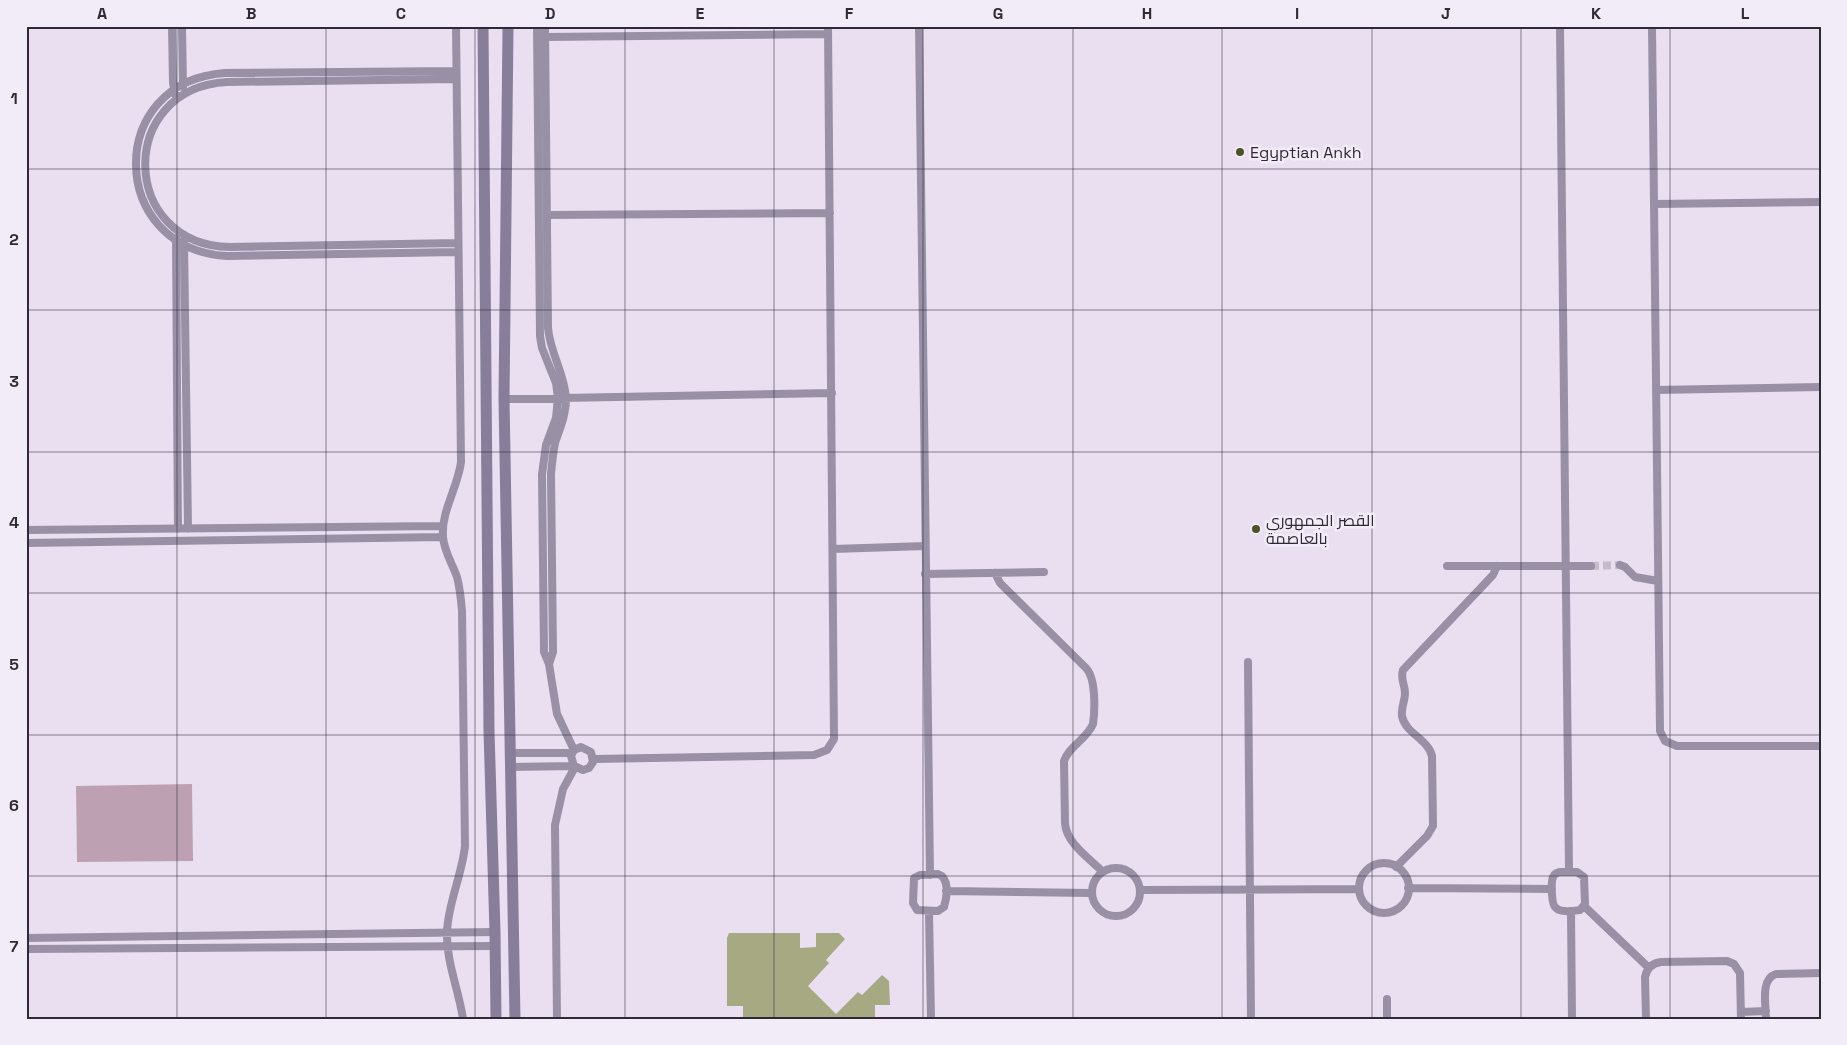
<svg xmlns="http://www.w3.org/2000/svg" width="1847" height="1045" font-family="'Space Grotesk',Cairo,sans-serif">
  <style>
    .green { fill: #bda1b3 }
    .water { fill: #a6a982 }
    .lines { fill: none; stroke-linecap: round; stroke-linejoin: round }
    .street-tunnel { stroke: #c4bbcb; stroke-width: 8; stroke-dasharray: 8 4; stroke-linecap: butt }
    .street { stroke: #9a90a6; stroke-width: 8 }
    .secondary { stroke: #897e9a; stroke-width: 11 }
    .grid { fill: none; stroke: #2e2a36; stroke-width: 1; stroke-opacity: 0.55 }
    .poi-dot { fill: #4d5225; stroke: #f2ebf8; stroke-width: 2 }
    .labels { text-anchor: middle; dominant-baseline: central; stroke-width: 5; stroke-linejoin: round; paint-order: stroke }
    .poi-label { font-size: 16px; fill: #2e2a36; stroke: #f2ebf8; text-anchor: start }
    .neatline { fill: none; stroke: #2e2a36; stroke-width: 2 }
    .grid-label { font-size: 16px; text-anchor: middle; font-weight: bold; fill: #2e2a36 }
  </style>
  <rect width="100%" height="100%" fill="#e9dff0"/>
  <path class="green" d="M192,784l1,77 -116,1 -1,-76z"/>
  <path class="water" d="M729,933h71v15l16,-1v-14h23l6,6 -19,21 3,3 -21,23 28,28 22,-22 4,3 20,-20 7,6 1,24h-15v14h-132v-13h-16v-68z"/>
  <g class="lines">
    <path class="street-tunnel" d="M1591,566l29,-1"/>
    <path class="street" d="M172,26l1,57 2,11
      M182,26l1,61
      M456,26l5,436c-3,25 -20,49 -18,75 1,14 9,26 14,40 3,11 4,22 5,34l3,235c-3,29 -17,57 -18,86 -1,30 12,58 16,87
      M537,26l3,310 2,12 14,35 2,15 -2,20 -10,27 -4,29 2,178 5,12 8,50 17,36
      M545,26l3,302c2,25 17,46 18,71 0,16 -6,29 -11,44 -2,10 -3,20 -4,31l2,178 -4,12
      M919,26l11,849
      M1560,26l9,846
      M1652,26l8,705 5,10 12,5h144
      M545,37l283,-3
      M456,71l-231,2c-120,8 -118,176 2,183l231,-4
      M456,79l-229,3c-111,6 -108,163 3,165l228,-4
      M1654,204l167,-2
      M547,215l283,-2
      M176,238l2,291
      M184,241l4,288
      M1656,390l165,-3
      M504,399l328,-6
      M26,530l417,-4
      M26,543l417,-6
      M833,549l92,-3
      M1620,565l5,2 10,10 23,4
      M1447,566h144
      M995,573l5,10 86,85c10,10 9,42 7,56 -6,15 -24,22 -29,37l1,62c1,20 24,35 38,49
      M925,574l119,-2
      M1248,662l3,357
      M510,753h62
      M594,759l220,-4 13,-5 7,-11 -6,-713
      M510,767l64,-1 9,4 6,-2 4,-6 -2,-10 -10,-5 -7,3 -3,6 3,10
      M1359 888a25 25 0 1 1 50 0a25 25 0 1 1-50 0Z
      M1396,867l31,-31 6,-10 -1,-70c-4,-17 -27,-23 -30,-40 -1,-9 3,-15 3,-23 0,-9 -5,-14 -2,-23l90,-95 4,-9
      M1092 892a24 24 0 1 1 48 0a24 24 0 1 1-48 0Z
      M1560,872h17l7,5 1,27 -5,6c-7,1 -19,3 -24,-2 -5,-3 -5,-26 -3,-31 2,-4 3,-4 7,-5z
      M938,874c12,4 9,23 6,33l-6,4 -21,-1 -4,-7 1,-25 6,-3z
      M1408,888l144,1
      M1140,890l219,-1
      M946,891l145,2
      M1584,906l65,62
      M1571,911l1,108
      M929,912l2,107
      M26,938l469,-6
      M26,949l469,-3
      M1741,1012l25,-1
      M557,1019l-2,-194 8,-36 12,-22
      M1387,1019v-20
      M1646,1019l-1,-42c2,-9 8,-14 16,-15l66,-1 7,3 6,9 1,46
      M1766,1019c0,-14 -6,-40 10,-45l45,-1"/>
    <path class="secondary" d="M483,26l6,705 6,201 1,87
      M508,26l-4,373 11,620"/>
  </g>
  <path class="grid" d="M177,26v993M326,26v993M475,26v993M625,26v993M774,26v993M923,26v993M1073,26v993M1222,26v993M1372,26v993M1521,26v993M1670,26v993M26,169h1795M26,310h1795M26,452h1795M26,593h1795M26,735h1795M26,876h1795"/>
  <g class="poi-dot">
    <circle cx="1240" cy="152" r="5"/>
    <circle cx="1256" cy="529" r="5"/>
  </g>
  <g class="labels">
    <g class="poi-label">
      <text x="1250" y="152">Egyptian Ankh</text>
      <text x="1266" y="520">القصر الجمهوري<tspan x="1266" dy="18">بالعاصمة</tspan></text>
    </g>
  </g>
  <rect width="1847" height="1045" fill="none" stroke="#f2ebf8" stroke-width="55"/>
  <rect x="28" y="28" width="1792" height="990" class="neatline"/>
  <g class="grid-label">
    <text x="102" y="19">A</text>
    <text x="251" y="19">B</text>
    <text x="401" y="19">C</text>
    <text x="550" y="19">D</text>
    <text x="700" y="19">E</text>
    <text x="849" y="19">F</text>
    <text x="998" y="19">G</text>
    <text x="1147" y="19">H</text>
    <text x="1297" y="19">I</text>
    <text x="1446" y="19">J</text>
    <text x="1596" y="19">K</text>
    <text x="1745" y="19">L</text>
    <text x="14" y="104">1</text>
    <text x="14" y="245">2</text>
    <text x="14" y="387">3</text>
    <text x="14" y="528">4</text>
    <text x="14" y="670">5</text>
    <text x="14" y="811">6</text>
    <text x="14" y="952">7</text>
  </g>
</svg>
